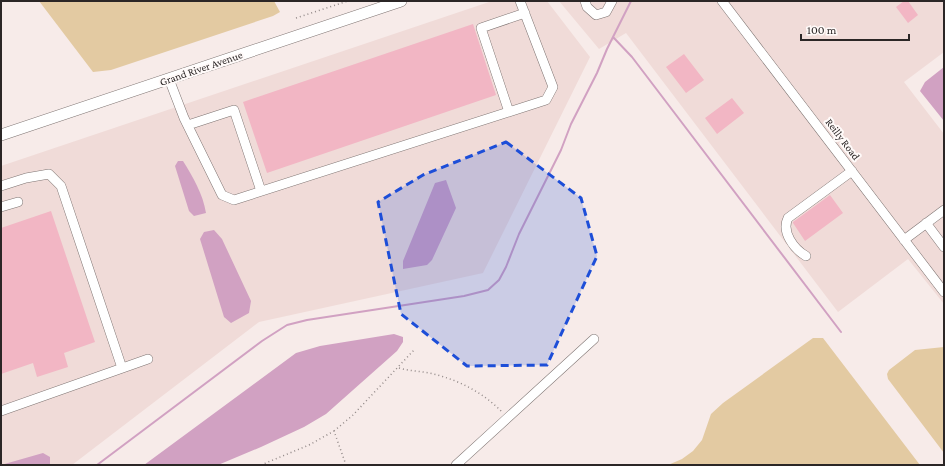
<svg xmlns="http://www.w3.org/2000/svg" width="945" height="466" font-family="'Crimson Pro',serif">
  <style>
    .built { fill: #f0dbd8 }
    .green { fill: #e3caa2 }
    .water { fill: #d1a1c2 }
    .lines { fill: none; stroke-linecap: round; stroke-linejoin: round }
    .stream { stroke: #d1a1c2; stroke-width: 2 }
    .building { fill: #f2b6c4 }
    .minor-casing { stroke: #7e7472; stroke-width: 10 }
    .major-casing { stroke: #7e7472; stroke-width: 12 }
    .path { stroke: #928988; stroke-width: 1.5; stroke-dasharray: 1 3; stroke-linecap: butt }
    .minor { stroke: #fff; stroke-width: 9 }
    .major { stroke: #fff; stroke-width: 11 }
    .marked { fill: #1d4ed8; fill-opacity: 0.2; stroke: #1d4ed8; stroke-width: 3; stroke-dasharray: 8 5; stroke-linejoin: round }
    .labels { text-anchor: middle; dominant-baseline: central; stroke-width: 4; stroke-linejoin: round; paint-order: stroke }
    .street-label { font-size: 11px; fill: #2b2626; stroke: #fffaf9 }
  </style>
  <rect width="100%" height="100%" fill="#f7ebe9"/>
  <path class="built" d="M492,1h55l43,56 -107,216 -224,49 -187,143h-71v-299z
    M559,1h385v51l-40,30 40,52v170l-36,-45 -70,53 -212,-279 -27,16z"/>
  <path class="green" d="M39,1h235l6,11 -7,4 -162,54 -18,2z
    M813,338h10l97,127h-252l14,-6 11,-8 9,-11 9,-26 12,-11z
    M944,347v106l-56,-74 -1,-5 2,-4 26,-20z"/>
  <path class="water" d="M944,67v54l-24,-30 5,-9z
    M178,161h5c10,16 20,33 23,52l-12,3 -5,-5 -14,-45z
    M446,180l10,28 -24,52 -5,5 -24,4v-8l32,-78z
    M214,230l8,9 29,62 -2,12 -18,10 -7,-6 -24,-78 4,-7z
    M394,334l9,3v5l-6,9 -71,63 -22,13 -43,20 -43,18h-74l152,-112 24,-7z
    M43,453l7,4v8h-49z"/>
  <g class="lines">
    <path class="stream" d="M613,37l19,20 209,275
      M97,465l165,-124 25,-16 20,-5 157,-24 24,-6 11,-10 7,-13 13,-33 42,-84 10,-26 26,-51 10,-24 24,-48"/>
  </g>
  <path class="building" d="M904,1h4l10,14 -10,8 -12,-16z
    M473,24l23,71 -229,78 -24,-71z
    M684,54l20,26 -18,13 -20,-26z
    M732,98l12,15 -27,21 -12,-16z
    M830,195l13,18 -38,28 -12,-18v-1z
    M51,211l44,131 -31,11 4,14 -31,10 -4,-14 -32,11v-146z"/>
  <g class="lines">
    <g class="minor-casing">
      <path id="minor" d="M585,1l2,6 9,8 10,-3 6,-11
        M722,1l222,291
        M169,79l15,39 38,77 12,5 312,-100 7,-13 -33,-86
        M509,112l-28,-84 44,-15
        M188,125l46,-15 27,81
        M1,186l25,-8 23,-4 12,12 61,182
        M1,207l17,-5
        M926,223l18,24
        M904,240l40,-30
        M806,256c-12,-7 -25,-24 -18,-38l64,-47
        M1,411l147,-52
        M456,465l138,-126"/>
    </g>
    <g class="major-casing">
      <path id="major" d="M1,135l400,-134"/>
    </g>
    <path class="path" d="M296,18l52,-17
      M399,368c10,3 20,3 30,5 28,6 54,19 74,40
      M334,431l19,-16 61,-65
      M261,465l48,-20 25,-14 12,34"/>
    <use href="#minor" class="minor"/>
    <use href="#major" class="major"/>
  </g>
  <path class="marked" d="M506,142l75,56 16,58 -50,109 -80,1 -66,-52 -23,-112 45,-27z"/>
  <g class="labels">
    <g class="street-label">
      <text transform="translate(201 68) rotate(-19)">Grand River Avenue</text>
      <text transform="translate(843 139) rotate(53)">Reilly Road</text>
    </g>
  </g>
  <rect width="945" height="466" fill="none" stroke="#2b2626" stroke-width="4"/>
  <path d="M801 34v6h108v-6" fill="none" stroke="#2b2626" stroke-width="2"/>
  <text x="807" y="34" font-size="12" fill="#2b2626" stroke="#fffaf9" stroke-width="3" paint-order="stroke">100 m</text>
</svg>
